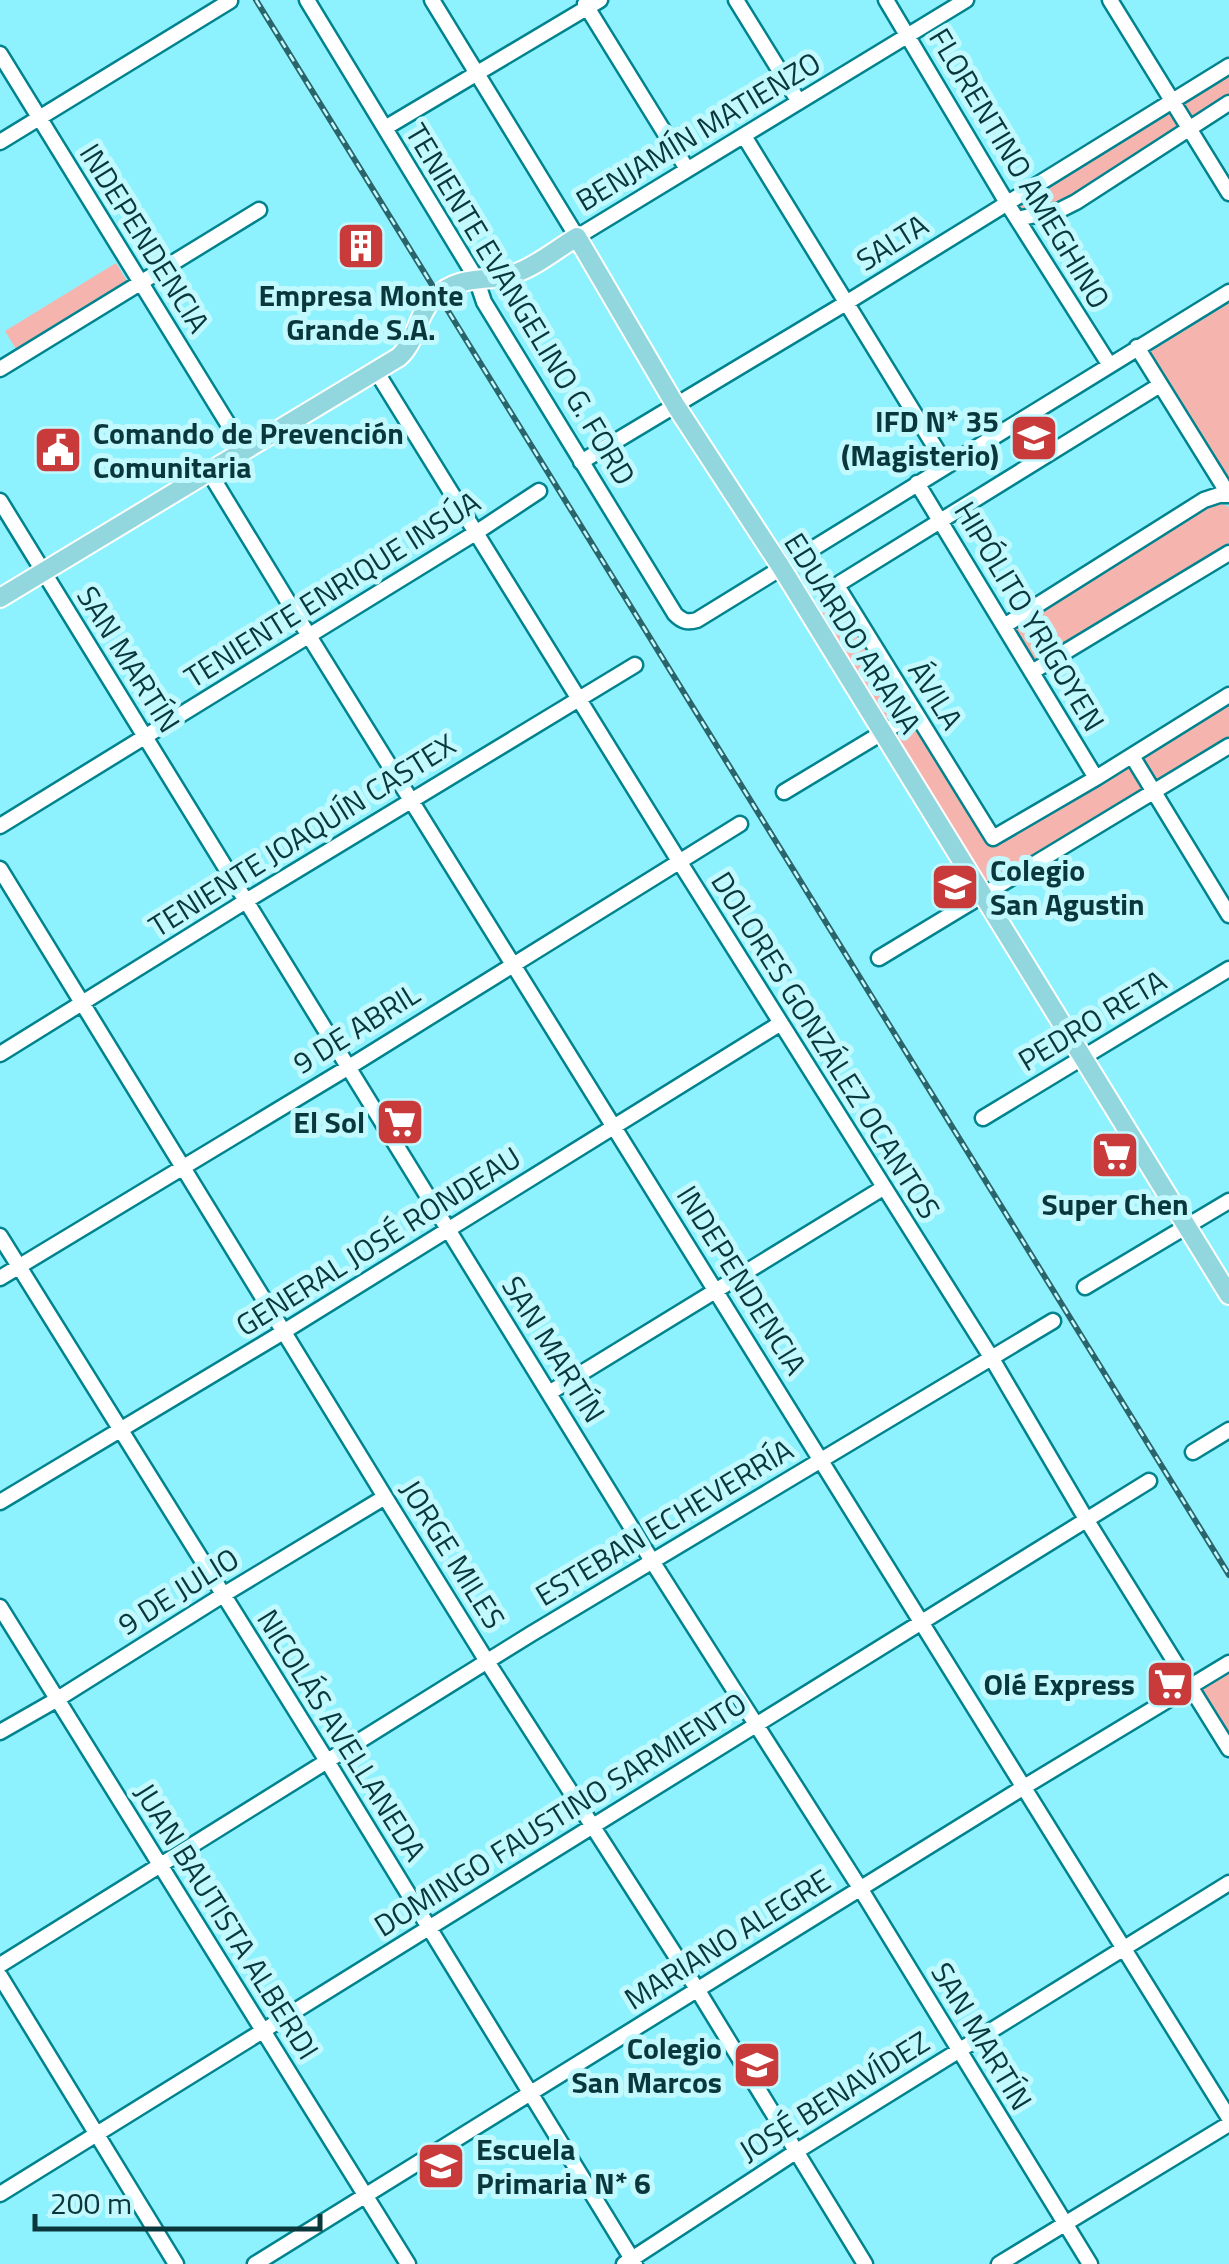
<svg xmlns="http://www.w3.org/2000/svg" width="1229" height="2264" font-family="'Titillium Web',sans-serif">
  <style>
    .green { fill: #f6b4ae }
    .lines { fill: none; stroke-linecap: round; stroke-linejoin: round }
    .minor-casing { stroke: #00838e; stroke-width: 19 }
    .major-casing { stroke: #fff; stroke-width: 22 }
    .minor { stroke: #fff; stroke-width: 14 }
    .major { stroke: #93d7de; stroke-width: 18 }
    .rail-casing { stroke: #2a656b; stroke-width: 6 }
    .rail { stroke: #c1f9ff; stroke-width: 2.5; stroke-dasharray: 8; stroke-linecap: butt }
    .labels { text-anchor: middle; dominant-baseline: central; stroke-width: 10; stroke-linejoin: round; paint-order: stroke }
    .street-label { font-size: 30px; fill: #09373b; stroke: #c1f9ff }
    .poi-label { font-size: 30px; font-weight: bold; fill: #09373b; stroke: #c1f9ff; text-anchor: end }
  </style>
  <rect width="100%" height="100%" fill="#8ef2fe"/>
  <path class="green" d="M1229,71v28l-156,98 -30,12 -17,3 -6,-1 -4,-5 3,-6z
    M116,263l11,18 -111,68 -11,-18z
    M1229,303v181l-80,-125 2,-8z
    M1220,503l9,4v36l-4,3 -191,117 -22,-33 2,-2 197,-124z
    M839,599l155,246 235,-145v38l-241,146 -171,-272z
    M1229,1673v61l-27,-44z"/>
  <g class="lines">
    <g class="minor-casing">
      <path id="minor" d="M307,0l169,278 8,24 191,312c7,7 12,9 22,6l532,-328
        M432,0l145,237 389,-237
        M736,0l63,102
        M886,0l121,203 102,161
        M1110,0l119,193
        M585,4l102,165
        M0,54l244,396
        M385,128l215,-128
        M744,136l202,329
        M0,142l230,-141
        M1017,219l43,-9 16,-8 153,-99
        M1137,347l92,148
        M0,369l259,-159
        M376,371l303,490 312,496 95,162 143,230
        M1160,385l-320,198 -1,6 154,249 103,-60 133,-83
        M581,462l265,-159 383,-237
        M209,472l100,164 920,1482
        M917,483l179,295
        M0,501l652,1060 208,327 230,376
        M1004,626l200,-126 15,-5h10
        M1032,672l197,-119
        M1132,756l97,159
        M784,792l131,-79
        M0,826l477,-294 62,-41
        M0,869l385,628 103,166 209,326 168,275
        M879,958l350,-212
        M0,1054l246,-153 389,-236
        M983,1118l246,-149
        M0,1236l327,525 308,503
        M0,1278l349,-211 391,-243
        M1085,1287l144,-86
        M549,1393l334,-205
        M1193,1452l36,-22
        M0,1502l275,-165 506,-314
        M0,1607l408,657
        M0,1732l56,-32 167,-105 162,-98
        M0,1965l531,-331 522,-313
        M0,1976l176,288
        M0,2194l1149,-713
        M255,2264l769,-477 205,-124
        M624,2264l173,-113 432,-268
        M999,2264l230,-140"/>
    </g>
    <g class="major-casing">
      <path id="major" d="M0,598l399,-241c18,-16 18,-44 36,-60 29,-25 51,-13 81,-24 21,-7 42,-25 61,-36l99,169 105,161 448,728"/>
    </g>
    <use href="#minor" class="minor"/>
    <use href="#major" class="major"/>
    <g class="rail-casing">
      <path id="rail" d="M256,0l973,1575"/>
    </g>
    <use href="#rail" class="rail"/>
  </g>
  <defs>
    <g id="building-square" transform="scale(2.5)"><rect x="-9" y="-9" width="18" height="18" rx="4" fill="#c93a3b" stroke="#c1f9ff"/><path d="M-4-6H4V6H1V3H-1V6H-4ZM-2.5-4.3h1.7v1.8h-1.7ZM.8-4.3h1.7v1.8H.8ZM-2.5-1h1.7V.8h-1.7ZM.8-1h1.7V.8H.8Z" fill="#fff"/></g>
    <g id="school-square" transform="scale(2.5)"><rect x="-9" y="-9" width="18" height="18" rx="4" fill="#c93a3b" stroke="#c1f9ff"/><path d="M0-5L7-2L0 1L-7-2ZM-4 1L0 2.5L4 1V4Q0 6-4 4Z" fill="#fff"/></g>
    <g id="civic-square" transform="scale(2.5)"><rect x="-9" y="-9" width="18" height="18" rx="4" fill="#c93a3b" stroke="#c1f9ff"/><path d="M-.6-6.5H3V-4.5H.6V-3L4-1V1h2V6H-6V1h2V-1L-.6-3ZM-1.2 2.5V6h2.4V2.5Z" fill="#fff"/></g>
    <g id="supermarket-square" transform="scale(2.5)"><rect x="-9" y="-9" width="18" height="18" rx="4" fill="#c93a3b" stroke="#c1f9ff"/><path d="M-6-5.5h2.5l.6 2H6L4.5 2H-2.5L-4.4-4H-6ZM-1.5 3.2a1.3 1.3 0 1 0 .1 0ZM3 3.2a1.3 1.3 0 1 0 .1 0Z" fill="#fff"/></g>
  </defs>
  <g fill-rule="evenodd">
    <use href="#building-square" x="361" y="246"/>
    <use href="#school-square" x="1034" y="438"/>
    <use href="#civic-square" x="58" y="450"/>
    <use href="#school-square" x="955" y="887"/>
    <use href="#supermarket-square" x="400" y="1122"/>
    <use href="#supermarket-square" x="1115" y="1155"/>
    <use href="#supermarket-square" x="1170" y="1684"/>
    <use href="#school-square" x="757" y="2065"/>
    <use href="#school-square" x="441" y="2166"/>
  </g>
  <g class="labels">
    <g class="street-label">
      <text transform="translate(698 131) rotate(-31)">BENJAMÍN MATIENZO</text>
      <text transform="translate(1020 168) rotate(59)">FLORENTINO AMEGHINO</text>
      <text transform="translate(145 238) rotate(58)">INDEPENDENCIA</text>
      <text transform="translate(892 242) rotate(-32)">SALTA</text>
      <text transform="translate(521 304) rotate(59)">TENIENTE EVANGELINO G. FORD</text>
      <text transform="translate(332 589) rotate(-32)">TENIENTE ENRIQUE INSÚA</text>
      <text transform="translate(1030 616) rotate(59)">HIPÓLITO YRIGOYEN</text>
      <text transform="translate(853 633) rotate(58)">EDUARDO ARANA</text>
      <text transform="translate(129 659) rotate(58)">SAN MARTÍN</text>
      <text transform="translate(936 695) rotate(58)">ÁVILA</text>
      <text transform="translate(302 835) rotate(-32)">TENIENTE JOAQUÍN CASTEX</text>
      <text transform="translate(1092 1020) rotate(-31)">PEDRO RETA</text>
      <text transform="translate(356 1028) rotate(-32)">9 DE ABRIL</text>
      <text transform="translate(826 1045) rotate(58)">DOLORES GONZÁLEZ OCANTOS</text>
      <text transform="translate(378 1241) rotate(-32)">GENERAL JOSÉ RONDEAU</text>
      <text transform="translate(742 1280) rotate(58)">INDEPENDENCIA</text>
      <text transform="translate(554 1349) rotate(58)">SAN MARTÍN</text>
      <text transform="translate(664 1522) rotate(-31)">ESTEBAN ECHEVERRÍA</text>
      <text transform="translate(453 1554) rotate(58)">JORGE MILES</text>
      <text transform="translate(178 1591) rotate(-32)">9 DE JULIO</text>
      <text transform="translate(342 1735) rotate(58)">NICOLÁS AVELLANEDA</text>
      <text transform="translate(560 1814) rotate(-32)">DOMINGO FAUSTINO SARMIENTO</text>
      <text transform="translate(227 1921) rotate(58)">JUAN BAUTISTA ALBERDI</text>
      <text transform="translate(727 1939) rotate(-32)">MARIANO ALEGRE</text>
      <text transform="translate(982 2036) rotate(59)">SAN MARTÍN</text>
      <text transform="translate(834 2096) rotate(-32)">JOSÉ BENAVÍDEZ</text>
    </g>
    <g class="poi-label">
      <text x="361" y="295" text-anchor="middle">Empresa Monte<tspan x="361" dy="34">Grande S.A.</tspan></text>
      <text x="999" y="421">IFD N* 35<tspan x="999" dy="34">(Magisterio)</tspan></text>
      <text x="93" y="433" text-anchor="start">Comando de Prevención<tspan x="93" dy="34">Comunitaria</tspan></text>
      <text x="990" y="870" text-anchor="start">Colegio<tspan x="990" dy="34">San Agustin</tspan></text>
      <text x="365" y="1122">El Sol</text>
      <text x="1115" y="1204" text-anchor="middle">Super Chen</text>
      <text x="1135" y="1684">Olé Express</text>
      <text x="722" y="2048">Colegio<tspan x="722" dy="34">San Marcos</tspan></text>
      <text x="476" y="2149" text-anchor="start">Escuela<tspan x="476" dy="34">Primaria N* 6</tspan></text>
    </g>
  </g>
  <path d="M35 2214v15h285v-15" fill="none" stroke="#09373b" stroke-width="5"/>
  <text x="50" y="2214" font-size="30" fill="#09373b" stroke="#c1f9ff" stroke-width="8" paint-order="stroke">200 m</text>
</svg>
